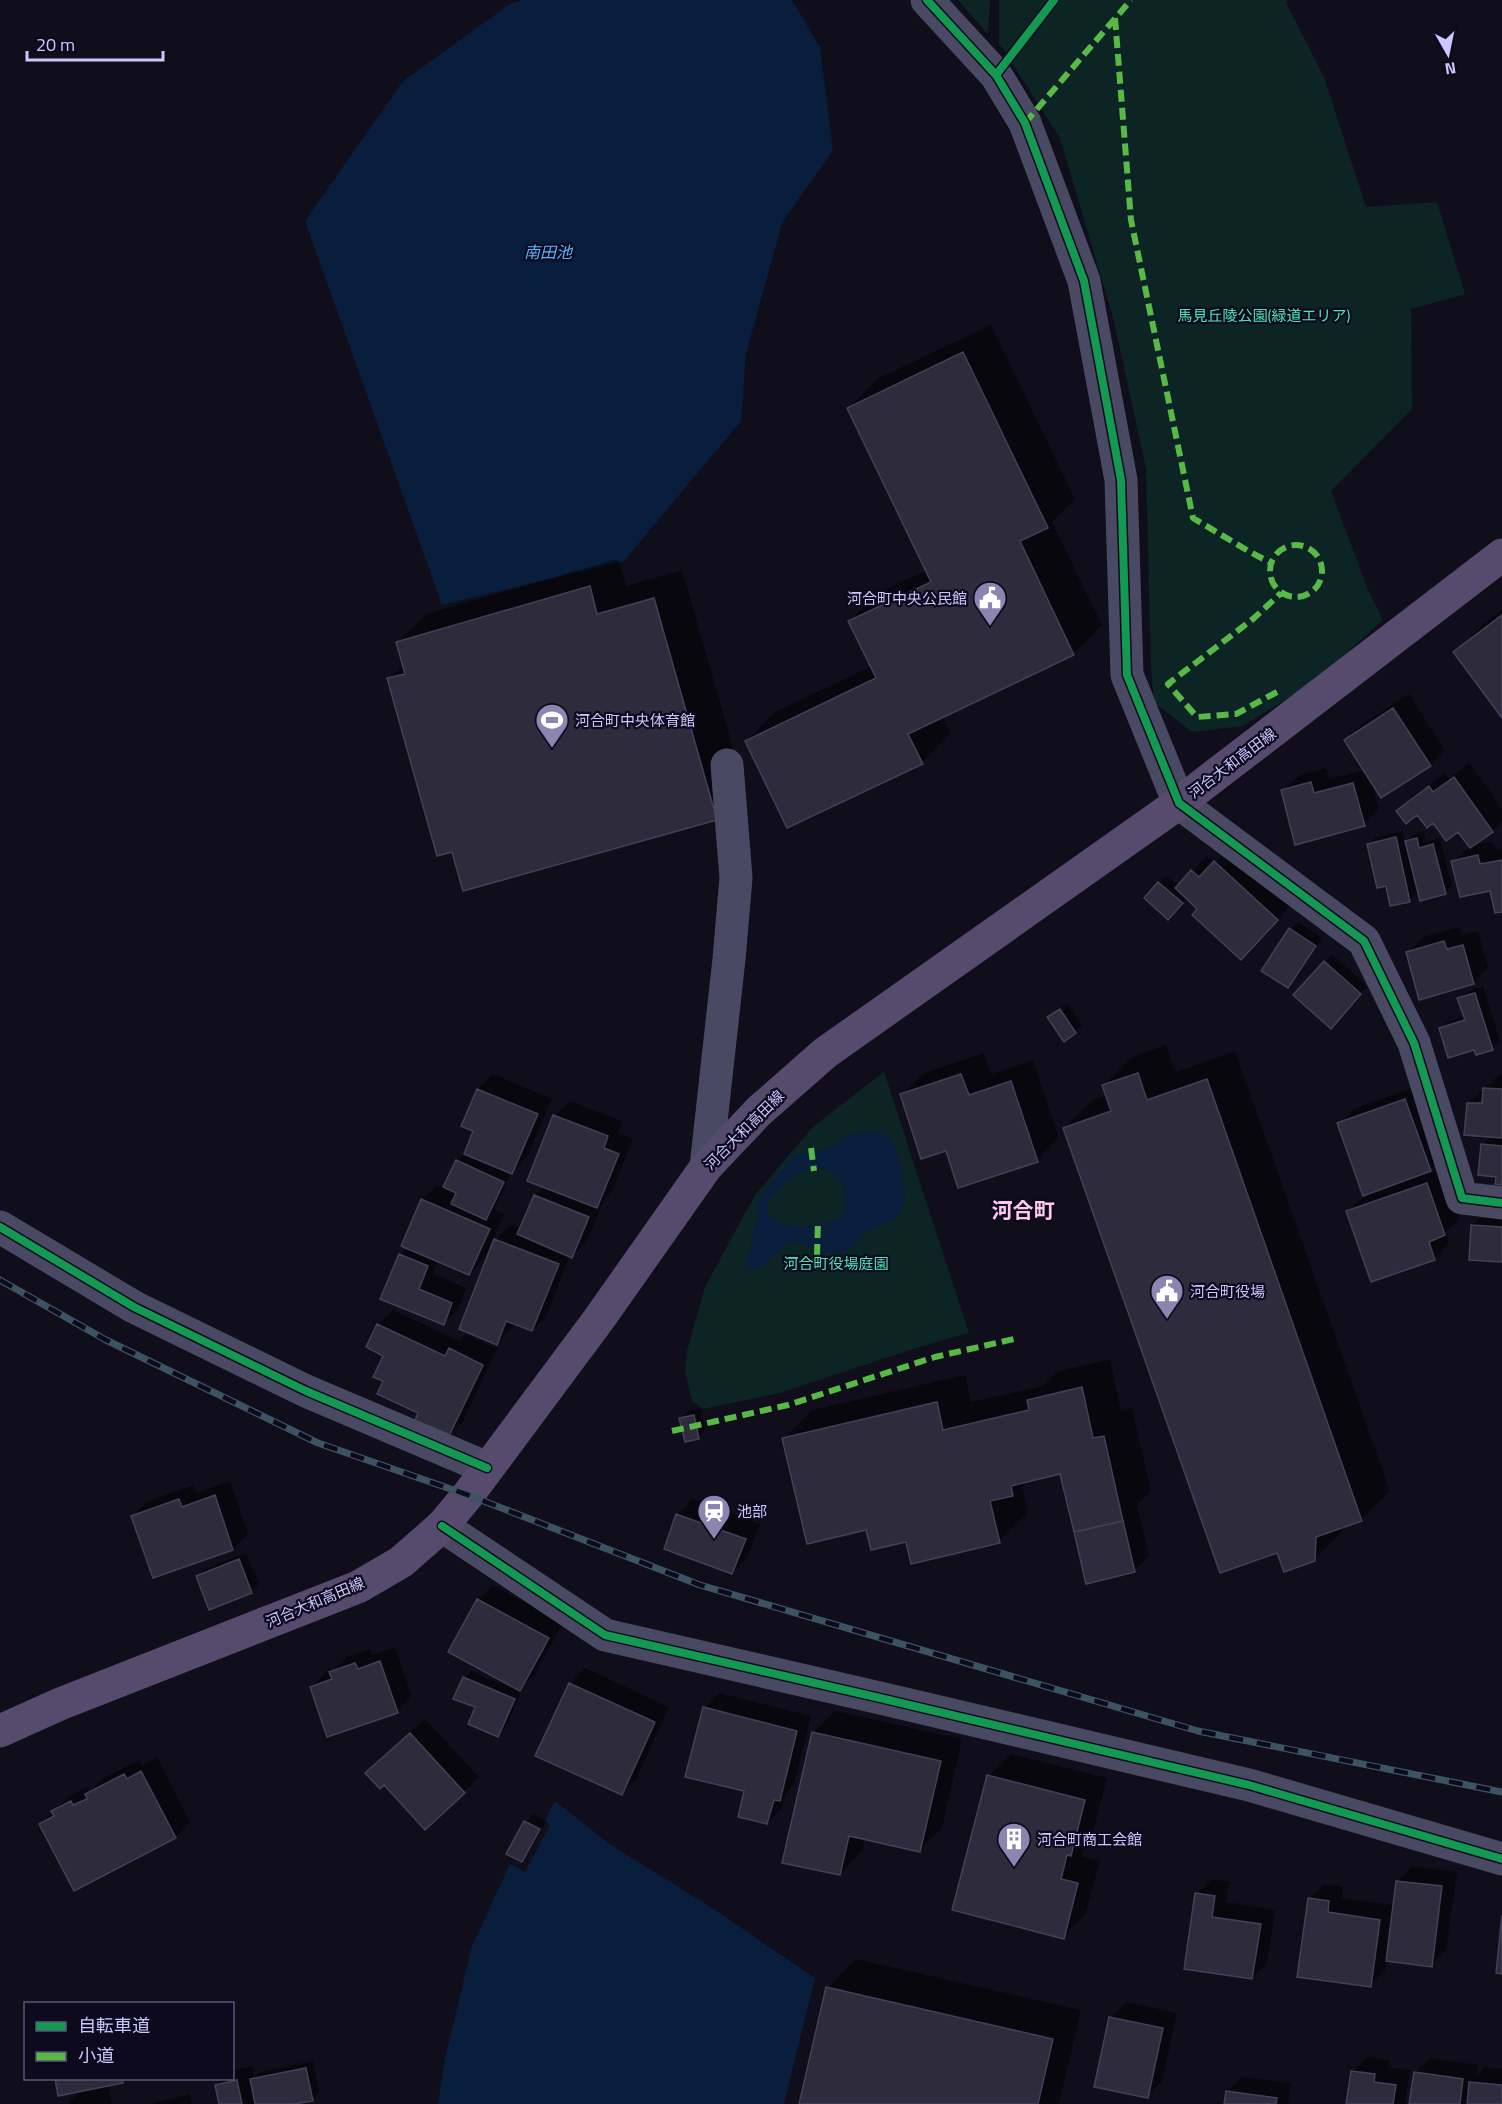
<svg xmlns="http://www.w3.org/2000/svg" width="1502" height="2104" font-family="'Titillium Web','Noto Sans JP',sans-serif">
  <style>
    .green { fill: #0d2424 }
    .water { fill: #091d3d; fill-rule: evenodd }
    .shadow { fill: #0007; fill-rule: evenodd }
    .building { fill: #2e2b3d; stroke: #434059; stroke-width: 1.5 }
    .lines { fill: none; stroke-linecap: round; stroke-linejoin: round }
    .minor { stroke: #494963; stroke-width: 33 }
    .major { stroke: #574b6d; stroke-width: 33 }
    .rail-casing { stroke: #3c5363; stroke-width: 7 }
    .rail { stroke: #0d0a1e; stroke-width: 4.5; stroke-dasharray: 14; stroke-linecap: butt }
    .quiet { stroke: #58b947; stroke-width: 6; stroke-dasharray: 12 6; stroke-linecap: butt }
    .cycleway-casing { stroke: #0d0a1e; stroke-width: 11 }
    .cycleway { stroke: #139951; stroke-width: 8 }
    .labels { text-anchor: middle; dominant-baseline: central; stroke-width: 4.5; stroke-linejoin: round; paint-order: stroke }
    .park-label { font-size: 15px; fill: #4ce6b9; stroke: #0d0a1e }
    .poi-label { font-size: 15px; fill: #cbc7ff; stroke: #0d0a1e; text-anchor: start }
    .street-label { font-size: 15px; fill: #cbc7ff; stroke: #0d0a1e }
    .water-label { font-size: 16px; font-style: italic; fill: #55b7ff; stroke: #0d0a1e }
    .district-label { font-size: 21px; font-weight: bold; fill: #ffc9ee; stroke: #0d0a1e }
  </style>
  <rect width="100%" height="100%" fill="#100e1a"/>
  <path class="green" d="M958,0h32l-2,34z
    M999,0h288l-1,3 38,74 42,130 71,-5 28,92 -54,15 1,100 -81,82 38,101 14,28 -66,60 -74,46 -51,6 -38,-30 -3,-34 -5,-199 -32,-148 -54,-183 -61,-95z
    M884,1072l85,261 -47,13 -142,47 -77,16 -11,-8 -7,-30 2,-20 18,-64 50,-92 59,-69z"/>
  <path class="water" d="M522,0h270l28,47 13,103 -51,73 -36,131 -5,67 -117,140 -182,44 -137,-384 98,-140 107,-77z
    M870,1130c8,1 14,3 20,10 10,11 20,57 12,70 -7,13 -24,14 -35,21 -8,6 -10,16 -20,19 -8,2 -19,4 -27,2 -11,-4 -18,-12 -30,-8 -18,5 -23,32 -45,25l12,-51v-17l37,-46 38,-8 17,-13zM823,1168c21,6 22,23 21,43l-9,10c-22,5 -49,12 -66,-5l-1,-16c18,-20 28,-29 55,-32z
    M555,1801l56,44 98,61 106,72 -31,126h-346l7,-46 27,-112 38,-82 15,8 25,-47 -5,-5z"/>
  <path class="shadow" d="M991,325l84,174 -23,23 50,103 -29,29 -131,62 8,18 -28,29 -175,-22 28,-29 97,-46 -22,-45 29,-29 48,-22 -78,-162 28,-29z
    M618,559l8,27 56,-16 63,220 -29,28 -263,32 -65,-171 16,-15 -6,-22 28,-28z
    M1502,610v105l-47,-62 28,-29z
    M1409,694l36,56 -15,15 -58,17 7,27 -15,15 -82,-33 16,-15 28,-8 3,11 36,-9 -19,-30 15,-15z
    M1470,763l32,46v12l-10,10 -21,15 21,-5 3,9 7,-1v61l-11,-21 -38,-27 17,-16 -12,-16 -24,-9 -16,-8 -20,-2 15,-15 32,-23 4,5z
    M1403,831l2,12 9,-9 10,-3 2,11 14,-4 12,48 -7,7 -26,-2 -10,9 -22,-15 -18,-41 7,-7z
    M1230,847l62,57 -36,39 -57,-35 -12,-10 -12,13 -29,-13 20,-22 13,10 28,-30 8,7z
    M1298,922l24,16 -27,41 -7,7 3,-57z
    M1459,927l3,8 16,-4 10,37 -15,15 -65,-30 15,-16z
    M1332,954l35,32 -29,33 -43,-25z
    M1483,986l17,55 -8,7 -15,5 -2,-5 -35,-19 7,-7 18,-6 -6,-17 7,-7zM1471,1017l1,3 -25,7v-3z
    M1067,1003l15,22 -7,7 -26,-14z
    M1166,1045l10,27 59,-21 155,440 -29,28 -18,7v5l-29,29 -36,-9 -214,-423 29,-28 14,-5 -4,-9 29,-29z
    M984,1053l7,21 42,-14 26,78 -22,22 -90,-11 -45,-54 22,-22z
    M493,1074l59,25 -25,58 -16,15 -17,38 10,4 -20,45 -15,15 -31,-14 -5,14 33,14 -7,20 -15,15 -62,-25 18,-43 8,-8 14,-47 15,-15 7,3 13,-27 7,-7 11,-23 -12,-6 15,-36z
    M1500,1074h2v109l-20,-38 10,-9 -24,-32z
    M1420,1085l26,70 -20,19 16,-5 17,50 -14,14 4,11 -15,15 -86,-48 16,-15 -25,-72 15,-15z
    M570,1101l52,20 -4,12 15,6 -21,53 -10,9 1,1 -16,39 -15,15 -2,-1 -23,60 -15,15 -18,-7 -2,5 -15,15 -2,-103 15,-15 11,4 15,-34 9,-9 -16,-6 26,-64z
    M1480,1218l22,2v41l-30,-35z
    M393,1310l66,31 6,-7 32,15 -34,72 -15,15 -63,-56v-25l-7,-30z
    M1110,1359l11,52 11,-3 19,83 -14,14 12,51 -15,15 -72,-99 -35,9 -5,5 6,27 -29,28 -92,-1 -40,-12 -84,-89 29,-29 153,-35 6,27 72,-16 14,-14z
    M701,1408l4,22 -7,7 -17,-19 7,-7z
    M230,1481l18,53 -15,15 -100,-33 15,-15 46,-16 3,8z
    M693,1499l67,25 -13,34 -15,15 -67,-25 13,-34z
    M246,1553l13,31 -8,8 -53,-16 7,-7z
    M493,1585l70,38 -28,51 -15,15 -42,-89z
    M395,1647l17,49 -15,15 -86,-24 15,-15 9,-3 11,-12 24,-8 3,6z
    M585,1668l84,39 -32,71 -15,15 -52,-110z
    M471,1671l50,21 -16,36 -7,8 -21,-29 -13,-29z
    M719,1693l92,23 -17,68 -8,9 -4,15 -15,15 -21,-33 -42,-82z
    M835,1711l127,28 -20,89 -22,22 -55,-12 -3,13 -22,22 -27,-140z
    M425,1719l54,58 -15,15 -82,-34z
    M1011,1754l96,24 -14,54 -6,6 -5,19 18,4 -15,54 -22,22 -74,-161z
    M157,1757l33,65 -15,15 -134,-13 27,-27 19,-10 2,5 13,-13 37,-19 3,5z
    M533,1814l13,7 -17,32 -7,7 -14,-7 18,-31z
    M1413,1866l44,6 -11,78 -15,15 -44,-5 -2,10 -15,15 -61,-86 15,-15 19,3 -1,11 53,7 3,-24z
    M1212,1879l17,3 -3,20 49,8 -8,53 -15,15 -55,-84z
    M856,1959l225,51 -22,94h-259l28,-116z
    M1126,2002l51,11 -15,68 -15,15 -51,-11 15,-68z
    M1368,2057l21,3 -1,8 22,2 -5,34h-57l4,-32z
    M1430,2058l48,7 -2,12 9,-10 17,2v35h-92l5,-31z
    M313,2061l6,31 -7,7 -26,5h-66l-3,-19 6,-7h9v-8l20,-4 2,11 5,-5z
    M1242,2077l49,6 -3,21h-62l1,-12z
    M56,2078h69l-3,4 -14,3 4,19h-45l14,-14z
    M190,2094l2,10h-42z"/>
  <path class="building" d="M963,352l85,176 -28,13 54,114 -166,79 15,30 -136,64 -42,-87 131,-63 -28,-57 83,-39 -84,-174z
    M590,586l7,28 57,-16 63,222 -254,71 -11,-39 -15,4 -50,-178 18,-4 -9,-32z
    M1502,615v103l-49,-66z
    M1393,708l38,58 -50,32 -37,-58z
    M1454,777l39,55 -23,16 -12,-16 -12,9 -13,-18 -6,5 -10,-13 -11,9 -10,-13 33,-25 4,6z
    M1311,782l3,11 39,-10 12,43 -70,19 -14,-55z
    M1396,837l14,65 -20,4 -4,-20 -9,2 -10,-44z
    M1417,838l2,10 14,-4 13,50 -26,7 -15,-60z
    M1478,855l2,9 22,-4v52l-7,1 -5,-22 -30,6 -9,-36z
    M1214,861l64,59 -37,40 -49,-45 5,-6 -22,-21 16,-18 8,7z
    M1158,882l25,21 -15,17 -24,-22z
    M1289,928l27,18 -28,42 -27,-17z
    M1444,941l3,8 16,-4 11,39 -55,16 -13,-48z
    M1324,961l37,33 -30,35 -38,-34z
    M1475,993l18,57 -17,5 -2,-5 -26,8 -9,-30 26,-8 -8,-22z
    M1060,1009l16,24 -12,9 -17,-25z
    M1138,1073l9,27 60,-21 155,442 -46,16 -1,24 -31,11 -7,-19 -57,20 -157,-445 48,-17 -9,-26z
    M961,1074l8,21 42,-14 27,81 -80,26 -12,-37 -25,8 -21,-65z
    M1483,1088l19,1v49l-38,-3 3,-32h15z
    M477,1089l61,25 -26,60 -48,-20 9,-23 -12,-5z
    M1405,1099l26,72 -68,25 -26,-73z
    M553,1115l55,21 -4,12 15,6 -22,54 -70,-27z
    M1481,1144l21,2v39l-7,-1 1,-7 -18,-2z
    M456,1160l48,22 -18,38 -35,-16 5,-11 -13,-6z
    M1427,1183l18,52 -16,7 6,18 -64,22 -25,-71z
    M534,1195l55,22 -17,41 -55,-24z
    M421,1199l69,30 -21,46 -68,-29z
    M1471,1225l31,2v35l-33,-2z
    M494,1239l65,25 -27,67 -26,-10 -9,24 -38,-16z
    M399,1254l29,12 -9,23 33,14 -8,22 -64,-26z
    M377,1324l68,32 4,-8 34,17 -35,73 -34,-16 4,-9 -41,-19 6,-13 -10,-4 10,-21 -17,-9z
    M1082,1387l11,51 11,-2 19,85 -49,11 -14,-58 -49,12 2,10 -23,5 10,42 -89,21 -5,-22 -35,8 -5,-20 -59,14 -25,-106 155,-36 6,28 86,-20 -2,-10z
    M694,1415l5,24 -14,3 -6,-24z
    M215,1495l18,55 -80,28 -22,-62 48,-17 3,8z
    M676,1514l70,25 -14,35 -68,-25z
    M1123,1521l12,51 -49,12 -12,-52z
    M239,1559l13,34 -43,17 -13,-34z
    M477,1599l72,39 -29,53 -72,-39z
    M380,1661l18,52 -71,24 -17,-50 22,-8 -3,-7 26,-9 3,6z
    M463,1677l52,22 -17,38 -30,-13 7,-17 -22,-8z
    M569,1683l86,39 -33,73 -87,-39z
    M703,1707l94,24 -17,70 -6,-1 -7,24 -29,-7 6,-26 -59,-14z
    M812,1732l129,29 -21,91 -71,-16 -9,39 -58,-12z
    M410,1733l55,60 -40,37 -41,-45 -4,4 -15,-16z
    M141,1771l35,67 -102,53 -35,-67 15,-8 -3,-5 20,-10 2,4 14,-6 -2,-5 39,-20 3,5z
    M987,1775l98,25 -14,56 -4,-1 -6,24 17,4 -14,56 -112,-29z
    M524,1821l16,8 -18,33 -16,-8z
    M1396,1881l46,5 -10,81 -46,-6z
    M1195,1893l20,3 -3,21 49,7 -9,55 -68,-10z
    M1308,1898l21,3 -1,11 52,8 -9,67 -74,-10z
    M1502,1915v59l-6,-1z
    M826,1987l227,52 -15,65h-239z
    M1109,2017l54,11 -15,70 -54,-11z
    M306,2068l7,33 -19,3h-39l-5,-25z
    M1351,2071l24,3 -1,8 22,3 -3,19h-47z
    M1414,2072l49,7 -3,25h-51z
    M55,2078h67l1,5 -65,13z
    M237,2080l5,24h-23l-4,-19z
    M1469,2082l33,3v19h-35z
    M1226,2091l51,7 -1,6h-52z"/>
  <g class="lines">
    <path class="minor" d="M927,0l69,75 29,48 59,158 37,199 6,195 52,128 185,138 50,102 48,155 40,5
      M706,1167l23,-208 7,-81 -9,-113
      M0,1227l134,80 172,84 181,77
      M442,1526l163,109 275,63 369,87 253,74"/>
    <path class="major" d="M0,1731l60,-27 298,-117 43,-25 41,-36 26,-31 131,-176 107,-152 53,-56 66,-58 354,-250 323,-248"/>
    <g class="rail-casing">
      <path id="rail" d="M0,1280l106,60 212,103 150,52 232,90 498,146 304,61"/>
    </g>
    <use href="#rail" class="rail"/>
    <path class="quiet" d="M1115,18l16,202 62,298 57,34 21,11
      M1025,123l106,-123
      M1270 571a26 26 0 1 1 52 0a26 26 0 1 1-52 0Z
      M1277,692l-41,22 -39,3 -29,-33 85,-65 28,-26
      M811,1148l3,23
      M817,1256l1,-36
      M672,1431l116,-26 147,-48 79,-18"/>
    <g class="cycleway-casing">
      <path id="cycleway" d="M927,0l69,75 29,48 59,158 37,199 6,195 52,128 185,138 50,102 48,155 40,5
        M996,75l58,-75
        M0,1227l134,80 172,84 181,77
        M442,1526l163,109 275,63 369,87 253,74"/>
    </g>
    <use href="#cycleway" class="cycleway"/>
  </g>
  <defs>
    <g id="civic-pin" transform="scale(1.725)"><path d="M0 17L-7.5 6A9.5 9.5 0 1 1 7.5 6Z" fill="#8a86af" stroke="#0d0a1e"/><path d="M-.6-6.5H3V-4.5H.6V-3L4-1V1h2V6H-6V1h2V-1L-.6-3ZM-1.2 2.5V6h2.4V2.5Z" fill="#fff"/></g>
    <g id="stadium-pin" transform="scale(1.725)"><path d="M0 17L-7.5 6A9.5 9.5 0 1 1 7.5 6Z" fill="#8a86af" stroke="#0d0a1e"/><path d="M0-5a6.5 5 0 1 0 0 10a6.5 5 0 1 0 0-10ZM-3.5-1.8h7v3.6h-7Z" fill="#fff"/></g>
    <g id="station-pin" transform="scale(1.725)"><path d="M0 17L-7.5 6A9.5 9.5 0 1 1 7.5 6Z" fill="#8a86af" stroke="#0d0a1e"/><path d="M-3-6H3Q5-6 5-4V2Q5 4 3 4L4.5 6H3L1.5 4h-3L-3 6H-4.5L-3 4Q-5 4-5 2V-4Q-5-6-3-6ZM-3.5-4v3h7v-3ZM-3.5 1v1.5H-2V1ZM2 1v1.5H3.5V1Z" fill="#fff"/></g>
    <g id="building-pin" transform="scale(1.725)"><path d="M0 17L-7.5 6A9.5 9.5 0 1 1 7.5 6Z" fill="#8a86af" stroke="#0d0a1e"/><path d="M-4-6H4V6H1V3H-1V6H-4ZM-2.5-4.3h1.7v1.8h-1.7ZM.8-4.3h1.7v1.8H.8ZM-2.5-1h1.7V.8h-1.7ZM.8-1h1.7V.8H.8Z" fill="#fff"/></g>
  </defs>
  <g fill-rule="evenodd">
    <use href="#civic-pin" x="990" y="598"/>
    <use href="#stadium-pin" x="552" y="720"/>
    <use href="#civic-pin" x="1167" y="1291"/>
    <use href="#station-pin" x="714" y="1511"/>
    <use href="#building-pin" x="1014" y="1839"/>
  </g>
  <g class="labels">
    <g class="park-label">
      <text x="1264" y="315">馬見丘陵公園(緑道エリア)</text>
      <text x="836" y="1263">河合町役場庭園</text>
    </g>
    <g class="poi-label">
      <text x="967" y="598" text-anchor="end">河合町中央公民館</text>
      <text x="575" y="720">河合町中央体育館</text>
      <text x="1190" y="1291">河合町役場</text>
      <text x="737" y="1511">池部</text>
      <text x="1037" y="1839">河合町商工会館</text>
    </g>
    <g class="street-label">
      <text transform="translate(1232 763) rotate(-37)">河合大和高田線</text>
      <text transform="translate(744 1130) rotate(-45)">河合大和高田線</text>
      <text transform="translate(315 1602) rotate(-23)">河合大和高田線</text>
    </g>
    <g class="water-label">
      <text x="548" y="252">南田池</text>
    </g>
    <g class="district-label">
      <text x="1023" y="1210">河合町</text>
    </g>
  </g>
  <rect x="24" y="2002" width="210" height="78" fill="#0d0a1e" stroke="#595678" stroke-width="1.5"/>
  <rect x="36" y="2022" width="30" height="9" fill="#139951" stroke="#595678" stroke-width="1.5"/>
  <text x="78" y="2032" font-size="18" fill="#cbc7ff">自転車道</text>
  <rect x="36" y="2052" width="30" height="9" fill="#58b947" stroke="#595678" stroke-width="1.5"/>
  <text x="78" y="2062" font-size="18" fill="#cbc7ff">小道</text>
  <g transform="translate(1448 54) rotate(171)" stroke="#0d0a1e" stroke-width="4.5" paint-order="stroke">
  <path d="M0-4.5L10 22L0 15L-10 22Z" fill="#cbc7ff"/>
  <text y="-9" font-size="16" font-weight="bold" text-anchor="middle" fill="#cbc7ff">N</text>
  </g>
  <path d="M27 51v9h136v-9" fill="none" stroke="#cbc7ff" stroke-width="3"/>
  <text x="36" y="51" font-size="18" fill="#cbc7ff" stroke="#0d0a1e" stroke-width="4.5" paint-order="stroke">20 m</text>
</svg>
